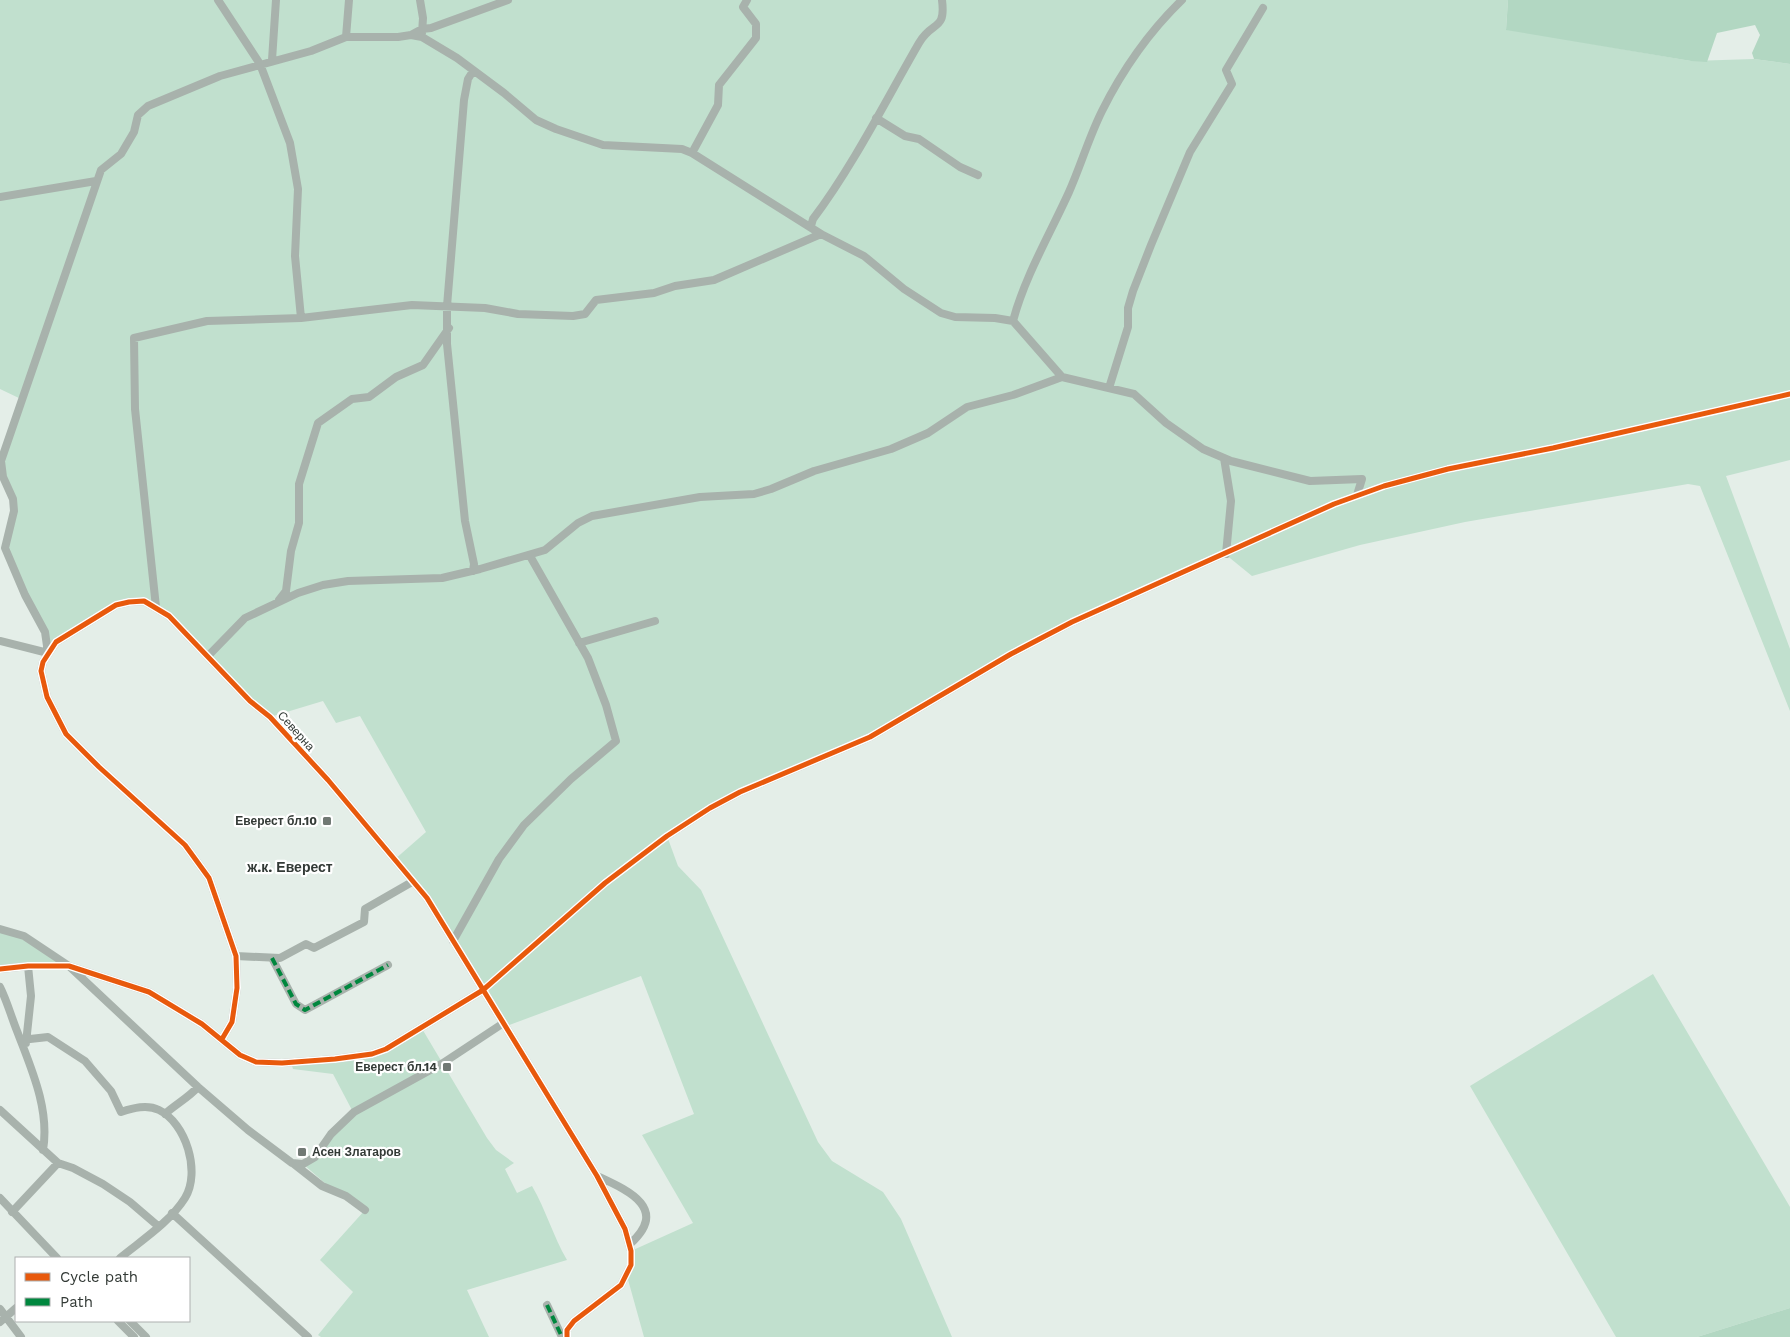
<svg xmlns="http://www.w3.org/2000/svg" width="1790" height="1337" font-family="'Work Sans',sans-serif">
  <style>
    .green { fill: #c1e0ce }
    .forest { fill: #b2d7c2 }
    .lines { fill: none; stroke-linecap: round; stroke-linejoin: round }
    .minor { stroke: #a8b2ac; stroke-width: 8 }
    .quiet { stroke: #00873e; stroke-width: 4; stroke-dasharray: 8 4; stroke-linecap: butt }
    .cycleway-casing { stroke: #fff; stroke-width: 8 }
    .cycleway { stroke: #e8590c; stroke-width: 5 }
    .poi-dot { fill: #717974; stroke: #fff; stroke-width: 2 }
    .labels { text-anchor: middle; dominant-baseline: central; stroke-width: 4.5; stroke-linejoin: round; paint-order: stroke }
    .street-label { font-size: 12px; fill: #333a36; stroke: #fff }
    .poi-label { font-size: 12px; font-weight: bold; fill: #333a36; stroke: #fff; text-anchor: end }
    .neighbourhood-label { font-size: 14px; font-weight: bold; fill: #333a36; stroke: #fff }
  </style>
  <rect width="100%" height="100%" fill="#e4eee8"/>
  <path class="green" d="M0,0h1508l-2,29 185,32 63,-2 36,5v396l-64,16 64,173v62l-90,-225 -12,-2 -223,38 -105,23 -108,31 -27,-22 -153,68 -202,115 -130,55 -73,44 11,30 23,24 117,252 14,19 51,31 18,27 51,118h-308l-17,-61 4,-25 62,-28 -51,-88 52,-21 -53,-138 -137,51 -77,-129 -33,-38 32,-28 -66,-116 -24,7 -13,-22 -53,16 -116,-111 -25,-4 -72,40 -9,11 -3,-21 -40,-84 9,-37 -14,-42 21,-70 -21,-10z
    M0,929l7,1 62,36 -69,3z
    M1653,974l137,233v101l-93,29h-81l-146,-251z
    M421,1027l66,111 9,12 18,13 -9,6 12,24 15,-7c14,24 21,50 35,74l-100,30 22,47h-168l-3,-2 35,-43 -33,-32 45,-50 -31,-19 -31,-27 50,-52 -20,-38 -40,-5 -2,-6 81,-9z"/>
  <path class="forest" d="M1508,0h282v64l-36,-5 -2,-6 8,-18 -5,-10 -38,8 -10,29 -16,-1 -185,-31z
    M1790,1308v29h-93z"/>
  <g class="lines">
    <path class="minor" d="M218,0l42,64 30,79 8,46 -3,67 6,62
      M420,0l3,18 -1,15
      M411,35l11,2 35,21 47,35 32,27 20,9 47,16 79,4 10,4 129,81 43,22 40,33 37,24 14,4 40,1 18,3 49,56 72,17 32,29 37,26 28,12 79,20 52,-2 -5,16
      M346,37l3,-37
      M272,60l4,-60
      M473,71l-5,8 -4,21 -17,206v38l18,177 9,43 -1,7
      M876,118l29,18 14,3 41,28 18,8
      M692,153l26,-48 1,-20 37,-47v-14l-13,-17 4,-7
      M0,197l96,-16
      M811,226l2,-7c40,-53 73,-119 106,-176 13,-23 27,-11 23,-43
      M1013,321c12,-45 37,-87 56,-129 12,-27 20,-55 33,-81 20,-40 48,-80 80,-111
      M1109,388l19,-61v-19l5,-17 18,-46 39,-93 42,-68 -6,-14 37,-62
      M1224,458l7,43 -5,53
      M279,600l7,-9 5,-40 8,-28v-39l19,-61 34,-24 17,-2 27,-20 27,-12 26,-37
      M156,607l-21,-198 -1,-71 73,-17 94,-3 111,-13 73,3 33,6 55,2 12,-2 11,-14 58,-7 21,-7 39,-6 107,-46
      M0,641l48,12 -3,-21 -20,-37 -20,-47 9,-37 -1,-12 -10,-22 -2,-16 100,-291 20,-16 13,-22 4,-17 10,-9 72,-30 91,-25 35,-14h52l13,-2 11,-6 9,-1 77,-28
      M579,643l76,-22
      M208,656l37,-38 53,-25 25,-8 25,-4 94,-3 38,-9 65,-19 33,-27 14,-7 108,-19 54,-3 17,-5 43,-18 77,-22 37,-16 39,-26 46,-12 49,-18
      M0,929l24,7 45,30 129,121 50,43 44,33 11,1 12,-7 16,-23 23,-22 89,-49 59,-39
      M453,941l46,-82 25,-34 47,-46 45,-38 -10,-36 -18,-47 -58,-102
      M236,956l44,2 26,-14 8,4 50,-26 1,-13 47,-27
      M272,958l24,46 9,6 83,-45
      M0,969l28,-3h41l80,26 53,32 38,31 16,7 26,1 53,-4 37,-5 14,-5 97,-59 122,-107 62,-47 43,-28 30,-16 130,-55 141,-83 61,-32 262,-118 50,-18 64,-17 105,-21 237,-54
      M0,987c7,14 11,29 17,44 14,37 33,78 26,119
      M222,1039l10,-17 5,-34 -1,-32 -27,-78 -24,-33 -86,-78 -33,-33 -19,-37 -6,-26 2,-9 13,-20 60,-37 13,-3 15,-1 25,15 81,85 20,16 58,63 99,118 170,278 28,53 6,22v14l-10,20 -47,36 -7,9v7
      M21,1040l27,-3 37,24 26,30 10,21c12,-4 26,-8 38,-2 27,13 42,62 26,88 -15,24 -43,42 -65,60
      M26,1043l5,-47 -3,-30
      M0,1110l58,53 15,5 30,16 27,18 28,24
      M165,1114c11,-10 23,-16 33,-27
      M294,1164l28,22 24,10 19,14
      M597,1176c30,14 73,32 33,68
      M0,1198l57,60
      M12,1212l46,-49
      M172,1213l136,124
      M547,1305l15,32
      M0,1309l21,28
      M118,1321l16,16
      M130,1321l16,16
      M0,1322l16,-14"/>
    <path class="quiet" d="M272,958l24,46 9,6 83,-45
      M547,1305l15,32"/>
    <g class="cycleway-casing">
      <path id="cycleway" d="M0,969l28,-3h41l80,26 53,32 38,31 16,7 26,1 53,-4 37,-5 14,-5 97,-59 122,-107 62,-47 43,-28 30,-16 130,-55 141,-83 61,-32 262,-118 50,-18 64,-17 105,-21 237,-54
        M222,1039l10,-17 5,-34 -1,-32 -27,-78 -24,-33 -86,-78 -33,-33 -19,-37 -6,-26 2,-9 13,-20 60,-37 13,-3 15,-1 25,15 81,85 20,16 58,63 99,118 170,278 28,53 6,22v14l-10,20 -47,36 -7,9v7"/>
    </g>
    <use href="#cycleway" class="cycleway"/>
  </g>
  <g class="poi-dot">
    <rect x="322" y="816" width="10" height="10" rx="2.5"/>
    <rect x="442" y="1062" width="10" height="10" rx="2.5"/>
    <rect x="297" y="1147" width="10" height="10" rx="2.5"/>
  </g>
  <g class="labels">
    <g class="street-label">
      <text transform="translate(296 731) rotate(48)">Северна</text>
    </g>
    <g class="poi-label">
      <text x="317" y="821">Еверест бл.10</text>
      <text x="437" y="1067">Еверест бл.14</text>
      <text x="312" y="1152" text-anchor="start">Асен Златаров</text>
    </g>
    <g class="neighbourhood-label">
      <text x="290" y="867">ж.к. Еверест</text>
    </g>
  </g>
  <rect x="15" y="1257" width="175" height="65" fill="#ffffff" stroke="#adb0af"/>
  <rect x="25" y="1273" width="25" height="8" fill="#e8590c" stroke="#adb0af"/>
  <text x="60" y="1282" font-size="15" fill="#333a36">Cycle path</text>
  <rect x="25" y="1298" width="25" height="8" fill="#00873e" stroke="#adb0af"/>
  <text x="60" y="1307" font-size="15" fill="#333a36">Path</text>
</svg>
